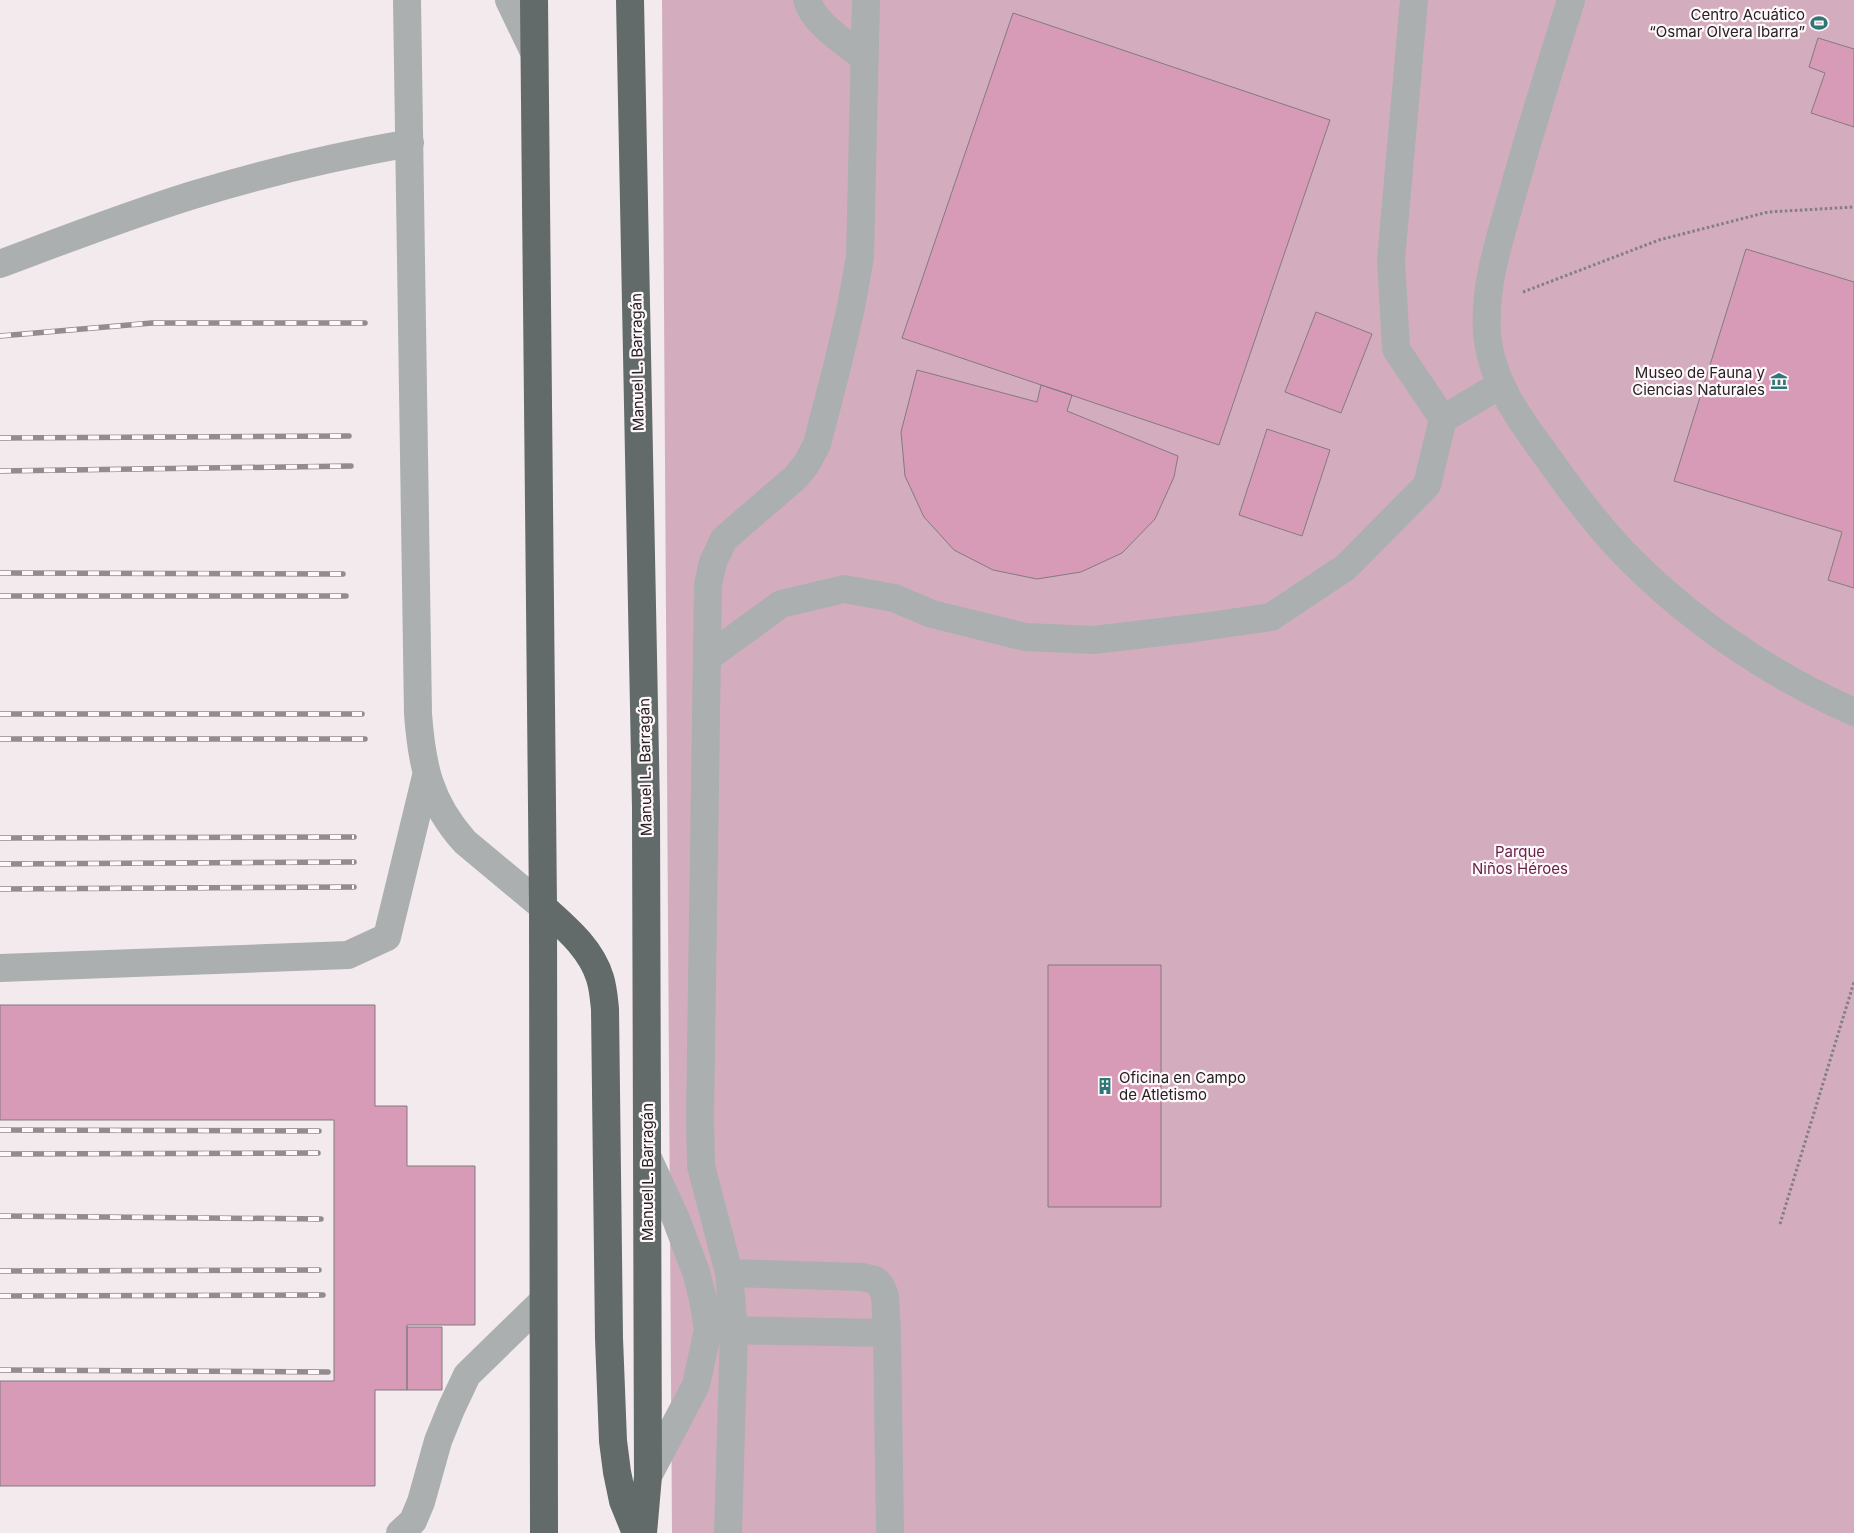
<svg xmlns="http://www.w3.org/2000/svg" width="1854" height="1533" font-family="Inter,sans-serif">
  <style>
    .green { fill: #d3adbe }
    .building { fill: #d79ab7; stroke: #837b7e }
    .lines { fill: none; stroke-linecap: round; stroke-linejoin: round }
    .path { stroke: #837e80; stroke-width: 3; stroke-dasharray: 2.5 2.5; stroke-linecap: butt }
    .minor { stroke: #abafaf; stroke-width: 28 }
    .highway { stroke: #626a6a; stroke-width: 28 }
    .rail-casing { stroke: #928c8e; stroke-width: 5.5 }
    .rail { stroke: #fff7fa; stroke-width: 4; stroke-dasharray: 11; stroke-linecap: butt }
    .labels { text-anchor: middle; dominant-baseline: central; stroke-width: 4.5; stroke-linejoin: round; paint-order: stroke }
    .poi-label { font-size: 15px; fill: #242223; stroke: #fff7fa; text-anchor: end }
    .street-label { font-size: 15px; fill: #242223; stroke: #fff7fa }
    .park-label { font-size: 15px; fill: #692149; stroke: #fff7fa }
  </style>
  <rect width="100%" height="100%" fill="#f2eaed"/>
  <path class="green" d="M662,0h1192v1533h-1182z"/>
  <path class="building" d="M1013,13l317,107 -111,325 -317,-107z
    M1818,38l36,11v78l-43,-14 14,-40 -16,-6z
    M1746,249l108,33v306l-26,-8 14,-48 -168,-51z
    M1316,312l56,22 -31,79 -56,-21z
    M917,370l120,32 4,-17 31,10 -5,16 111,45 -4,21 -19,42 -33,34 -41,19 -44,7 -44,-9 -39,-20 -30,-33 -19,-41 -4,-44z
    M1267,429l63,21 -28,86 -63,-21z
    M1048,965h113v242h-113z
    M0,1005h375v101h32v60h68v159h-68v65h-32v96h-375v-105h334v-261h-334z
    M407,1327h35v63h-35z"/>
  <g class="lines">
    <path class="path" d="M1523,292l136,-52 109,-28 86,-5
      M1780,1224l74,-242"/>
    <path class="minor" d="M407,0l11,714c4,52 11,88 47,128l78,65
      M509,0l25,52
      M807,0c7,24 38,42 57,58
      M866,0l-6,257 -9,50 -13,56 -21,81 -10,19 -11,14 -72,62 -11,23 -5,23 -8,532 1,49 28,107 133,4 13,3 6,6 4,10 2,37 3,200
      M1571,0c-20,64 -40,128 -58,192 -13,46 -29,92 -26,140 3,47 32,87 59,123 23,33 47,65 75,95 65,68 147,124 233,162
      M0,264c64,-24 128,-49 193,-69 71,-22 144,-39 217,-52
      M1443,419l57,-34
      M707,658l74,-54 63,-15 50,9 38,16 93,23 69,3 101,-12 76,-11 75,-50 81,-82 16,-66 -47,-70 -5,-89 23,-260
      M0,968l348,-13 39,-18 39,-161
      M647,1156l29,63 20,53 7,27 5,31 -12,55 -48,91
      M717,1330l170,3
      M400,1533l13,-12 8,-19 17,-61 13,-32 16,-34 76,-74
      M728,1533l6,-203 -5,-57"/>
    <path class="highway" d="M534,0l9,907 1,626
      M630,0l16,808 2,668 -5,57
      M543,907c22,20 48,41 57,71 3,9 4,21 5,31l4,329 4,103 4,31 6,29 13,32"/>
    <g class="rail-casing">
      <path id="rail" d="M0,336l152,-13h213
        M0,438l349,-2
        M0,471l351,-5
        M0,573l343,1
        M0,596h346
        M0,714h362
        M0,739h365
        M0,838l354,-1
        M0,864l354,-2
        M0,889l354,-2
        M0,1130l319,1
        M0,1154l318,-1
        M0,1216l321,3
        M0,1271l319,-1
        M0,1296l323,-1
        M0,1370l328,2"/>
    </g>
    <use href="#rail" class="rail"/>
  </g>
  <defs>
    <g id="stadium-bare" transform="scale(1.35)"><path d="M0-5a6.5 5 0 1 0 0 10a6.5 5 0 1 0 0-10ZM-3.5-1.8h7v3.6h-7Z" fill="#2d7776" stroke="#fff7fa" stroke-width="2.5" paint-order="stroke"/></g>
    <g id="museum-bare" transform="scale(1.35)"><path d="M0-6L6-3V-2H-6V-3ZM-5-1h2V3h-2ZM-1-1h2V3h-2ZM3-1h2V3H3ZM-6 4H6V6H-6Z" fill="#2d7776" stroke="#fff7fa" stroke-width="2.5" paint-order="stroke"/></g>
    <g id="building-bare" transform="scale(1.35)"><path d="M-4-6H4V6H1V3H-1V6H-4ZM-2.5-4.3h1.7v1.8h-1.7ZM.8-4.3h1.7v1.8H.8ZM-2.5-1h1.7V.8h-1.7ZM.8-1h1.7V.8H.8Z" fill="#2d7776" stroke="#fff7fa" stroke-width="2.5" paint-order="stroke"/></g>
  </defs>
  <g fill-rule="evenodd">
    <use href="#stadium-bare" x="1819" y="23"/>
    <use href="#museum-bare" x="1779" y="381"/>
    <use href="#building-bare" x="1105" y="1086"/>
  </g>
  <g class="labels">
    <g class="poi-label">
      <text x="1805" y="14">Centro Acuático<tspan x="1805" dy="17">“Osmar Olvera Ibarra”</tspan></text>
      <text x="1765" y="372">Museo de Fauna y<tspan x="1765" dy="17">Ciencias Naturales</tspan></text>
      <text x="1119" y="1077" text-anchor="start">Oficina en Campo<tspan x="1119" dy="17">de Atletismo</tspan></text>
    </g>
    <g class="street-label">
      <text transform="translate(637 362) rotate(-91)">Manuel L. Barragán</text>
      <text transform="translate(645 767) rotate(-91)">Manuel L. Barragán</text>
      <text transform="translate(647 1172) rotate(-90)">Manuel L. Barragán</text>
    </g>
    <g class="park-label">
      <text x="1520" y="851">Parque<tspan x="1520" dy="17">Niños Héroes</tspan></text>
    </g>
  </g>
</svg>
